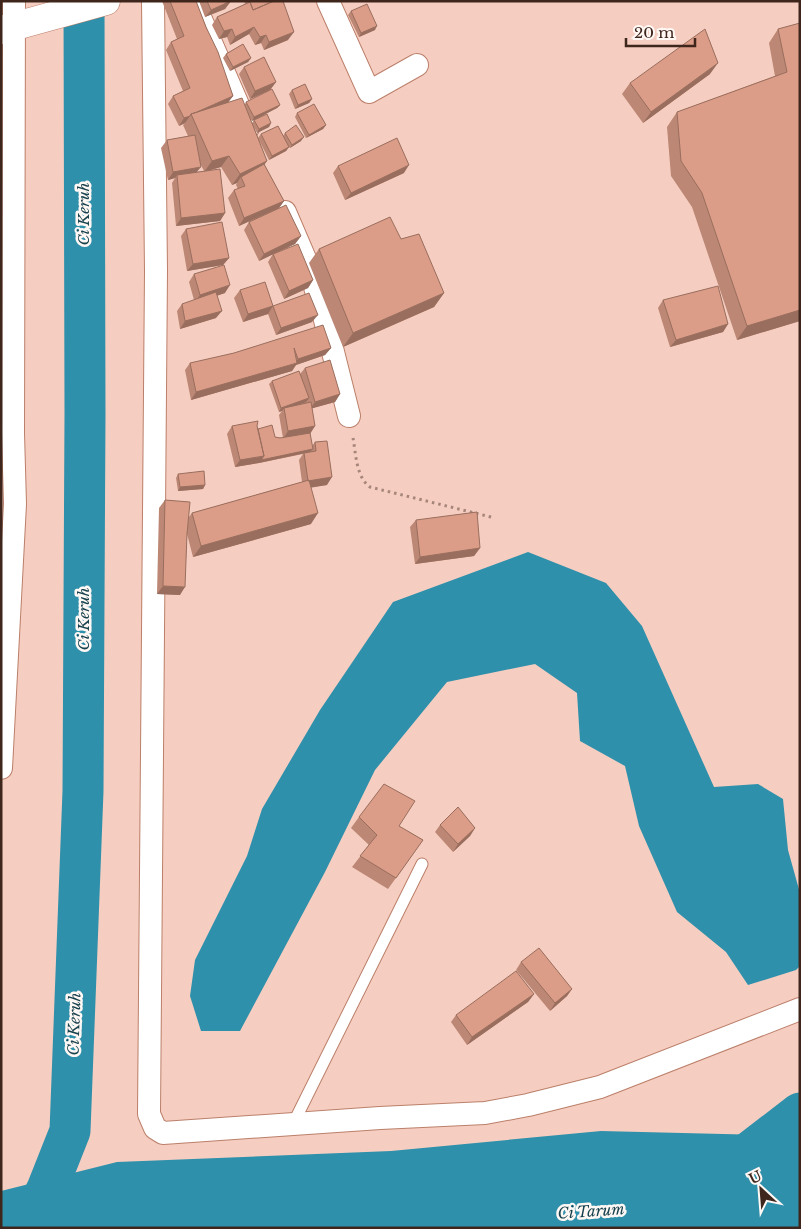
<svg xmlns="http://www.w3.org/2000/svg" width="801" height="1229" font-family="'Libre Baskerville',serif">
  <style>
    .water { fill: #2f90ab }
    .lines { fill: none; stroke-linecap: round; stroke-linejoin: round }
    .river { stroke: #2f90ab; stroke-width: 41 }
    .service-casing { stroke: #bb7f6a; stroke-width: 13 }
    .minor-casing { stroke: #bb7f6a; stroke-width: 24 }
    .primary-casing { stroke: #bb7f6a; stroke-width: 29 }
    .path { stroke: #a6857a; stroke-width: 3; stroke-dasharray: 2.5 4; stroke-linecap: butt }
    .service { stroke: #fff; stroke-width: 11 }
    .minor { stroke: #fff; stroke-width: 22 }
    .primary { stroke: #fff; stroke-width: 28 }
    .wall { fill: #bc8774; fill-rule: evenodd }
    .shaded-wall { fill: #996e5e }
    .building { fill: #db9d87; stroke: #996e5e }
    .labels { text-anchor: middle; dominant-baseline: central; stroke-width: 5; stroke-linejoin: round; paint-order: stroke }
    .water-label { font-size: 15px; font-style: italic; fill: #18424e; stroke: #fff8f5 }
  </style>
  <rect width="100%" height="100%" fill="#f6cec1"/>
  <path class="water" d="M528,552l78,31 36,43 72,161 44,-3 25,15 5,51 12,43v73l-4,4 -48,15 -22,-33 -49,-40 -38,-86 -14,-60 -45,-25 -3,-48 -42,-29 -88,18 -72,88 -50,102 -85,159h-39l-11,-35 5,-36 52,-104 15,-47 58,-99 73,-108z
    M601,1131l199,5v92h-799v-37l116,-29 274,-11z"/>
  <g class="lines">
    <path class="river" d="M726,1170l74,-57
      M28,1228l19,-39 23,-58 13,-340 2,-377 -1,-413"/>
    <g class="service-casing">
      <path id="service" d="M293,1124l129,-260"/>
    </g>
    <g class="minor-casing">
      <path id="minor" d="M153,1l3,270 -7,843 6,14 8,5 217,-15 105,-5 43,-8 72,-18 200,-78
        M193,1l55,127
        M328,1l41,91 48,-27
        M285,212l24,56 15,48 25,100
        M1,768l14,-264 -2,-71 1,-432"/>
    </g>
    <g class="primary-casing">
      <path id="primary" d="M1,30l105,-29"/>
    </g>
    <path class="path" d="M353,438c3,16 3,39 17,49l125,31"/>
    <use href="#service" class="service"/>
    <use href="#minor" class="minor"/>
    <use href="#primary" class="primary"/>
  </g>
  <path class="wall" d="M162,1h34l37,95 -5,6 17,2 1,-2 34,3 -3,3 -25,13 -2,-3 2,5 2,-3 17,3 -2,4 -12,6 -3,-6 13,34 -3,3 20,37 -5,7 22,28 -6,8 -20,9 38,27 -5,8 -24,11 -16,-37 5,-8 -14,7 -15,-31 5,-8 27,-13 -37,17 -11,-28 6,-8 4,-1 -2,-4 1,-2 -5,2 -11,-18 -14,4 18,42 -5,8 -44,5 -4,-43 3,-5 -7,2 -7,-32 6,-8 21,-4 -5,-11 2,-2 -6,3 -11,-22 5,-8 10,-5 -17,-41 5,-8 6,-3zM200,163l4,8 -7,1z
    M199,1h32l-6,8 -20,8z
    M244,1h39l5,39 -24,10 -3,-7 -6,2 -6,-11 -19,11 -3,-8 -8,2 -7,-14 5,-8 28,-13z
    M351,11l24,19 -16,7 -11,-22z
    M800,23v298l-63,19 -45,-133 -21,-31 -4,-49 10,-15 98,-36 -6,-33 9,-14z
    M226,54l25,4 -3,4 -18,9 -7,-13z
    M244,67l32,15 -6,8 -20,9 -11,-25z
    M710,74l-67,49 -21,-29 8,-11z
    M292,90l20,9 -3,4 -14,6 -6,-15z
    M297,113l29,12 -3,4 -17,9 -11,-21z
    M285,133l16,8 -11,7 -1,-1 -3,4 -17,9 -11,-22 3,-4 22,2z
    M338,166l66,7 -59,27 -12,-27z
    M186,229l43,29 -6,7 -36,6 -6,-35z
    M401,239l43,54 -10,14 -91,40 -34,-84 10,-14z
    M194,274l31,19 -8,3 -1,22 -36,11 -3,-18 5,-7 12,-4 -5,-18z
    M240,290l33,16 39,16 -36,13 -8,-21 -25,8 -9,-24z
    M663,300l65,24 -5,8 -53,15 -12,-39z
    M331,348l-6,7 -29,10 -4,6 -101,29 -6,-30 5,-7z
    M305,368l35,26 -5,8 -23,6 3,18 -5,7 2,13 3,-4 12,43 -16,2v37l-118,33 -6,-23 -7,61 -23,-1 2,-86 6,-8 24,17 3,-4 110,-31 -3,-22 4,-6 -44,9 -24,4 -8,-33 5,-8h25l1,3 17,8 8,1 -4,-23 3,-4 -3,1 -10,-28 3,-3 28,-7z
    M178,474l27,11 -2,4 -25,2 -2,-13z
    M416,520l64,28 -6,8 -59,8 -5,-37z
    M359,817l40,9 24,14 -35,49 -36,-22 17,-22 -18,-17z
    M440,825l35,3 -5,8 -17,16 -18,-20z
    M521,962l51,27 -5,7 -17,15 -34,-41z
    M534,994l-6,8 -61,43 -16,-23 5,-7z"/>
  <path class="shaded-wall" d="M231,1l-6,8 -20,8 6,-7z
    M377,26l-2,4 -16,7 2,-4z
    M254,27l-5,7 -19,11 5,-8z
    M232,29l-5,8 -8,2 5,-8z
    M294,32l-6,8 -24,10 5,-8z
    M266,35l-5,8 -6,2 5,-8z
    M251,58l-3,4 -18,9 3,-4z
    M718,63l-8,11 -67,49 8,-11z
    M276,82l-6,8 -20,9 5,-8z
    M233,96l-6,8 -36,11z
    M312,99l-3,4 -14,6 3,-4z
    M280,105l-3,3 -25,13 2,-4z
    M190,116l-5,7 -6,3 5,-8z
    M271,123l-2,4 -12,6 2,-4z
    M326,125l-3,4 -17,9 3,-3z
    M304,137l-3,4 -11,7 2,-3z
    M289,147l-3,4 -17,9 3,-4z
    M229,156l-8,11 -17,5 8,-11z
    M267,161l-8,11 -18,5 -4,6 -5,2 8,-11z
    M409,165l-5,8 -59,27 6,-7z
    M201,167l-6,7 -18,1 -2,3 -7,2 5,-8z
    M284,201l-5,7 -40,18 5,-8z
    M225,213l-5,8 -44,5 5,-8z
    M301,236l-6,8 -36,17 5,-7z
    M229,258l-6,7 -36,6 6,-7z
    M313,280l-5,8 -24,11 5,-8z
    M230,285l-5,8 -30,9 5,-7z
    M444,293l-10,14 -91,40 10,-14z
    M273,306l-5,8 -25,8 5,-8z
    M800,310v11l-63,19 10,-14z
    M222,311l-6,7 -36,11 5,-8z
    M318,315l-6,7 -36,13 5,-7z
    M728,324l-5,8 -53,15 6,-7z
    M331,348l-6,7 -29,10 -4,6 -101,29 5,-8 98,-28 4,-5z
    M340,394l-5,8 -25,7 5,-7z
    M309,398l-3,4 -22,8v-2l-2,3 -3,1 2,-4z
    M315,426l-5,8 -27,5 5,-8z
    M313,449l-3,3 -51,11 -24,4 5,-7z
    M332,477l-5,8 -24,4 5,-8z
    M205,485l-2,4 -25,2 2,-4z
    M318,513l-7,11 -118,33 8,-11z
    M480,548l-6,8 -59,8 5,-7z
    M163,586l22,1 -5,8 -23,-1z
    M475,828l-5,8 -17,16 5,-8z
    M572,989l-5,7 -17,15 5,-8z
    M534,994l-6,8 -61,43 5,-8z"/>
  <path class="building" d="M170,1h26l10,26 12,25 15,44 -36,16 -6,2 -1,2 -6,2 -11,-22 17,-8 -19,-46 13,-6z
    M207,1h24l-20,9z
    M249,1h25l-21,9 -3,-8h-1z
    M274,1h9l11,31 -25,10 -3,-7 -6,2 -6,-10 -19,10 -3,-8 -8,2 -7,-14 33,-15 3,8z
    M367,4l10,22 -16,7 -10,-22z
    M800,23v287l-53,16 -45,-133 -21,-32 -4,-49 110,-40 -9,-43z
    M705,29l13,34 -67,49 -21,-29z
    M243,44l8,14 -18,9 -7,-13z
    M264,57l12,25 -21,9 -11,-24z
    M305,84l7,15 -14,6 -6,-15z
    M272,89l8,16 -26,12 -8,-15z
    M242,98l25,63 -27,13 -11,-18 -17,5 -21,-47z
    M314,104l12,21 -17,10 -12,-22z
    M267,114l4,9 -12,6 -5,-9z
    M296,125l8,12 -12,8 -7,-12z
    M278,126l11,21 -17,9 -11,-22z
    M195,135l6,32 -28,5 -6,-32z
    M397,138l12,27 -58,28 -13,-27z
    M264,164l20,37 -40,17 -10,-28 11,-4 -4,-9z
    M220,169l5,44 -44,5 -4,-43z
    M286,205l15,31 -37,18 -15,-32z
    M390,217l11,22 18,-5 25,59 -91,40 -34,-84z
    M222,222l7,36 -36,6 -7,-35z
    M298,244l15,36 -24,11 -16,-37z
    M224,265l6,20 -30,10 -6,-21z
    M265,282l8,24 -25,8 -8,-24z
    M718,286l10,38 -52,16 -13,-40z
    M216,292l6,19 -37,10 -3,-17z
    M309,293l9,22 -37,13 -8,-22z
    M323,325l8,23 -33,11 -4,-11 3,15 -101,29 -6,-29 44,-10z
    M330,360l10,34 -25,8 -10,-34z
    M299,371l10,27 -28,10 -9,-27z
    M311,402l4,24 -27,5 -4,-23z
    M258,421l-1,5 7,30 -24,4 -8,-34z
    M272,425l3,12 5,1 30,-5 3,16 -52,11 3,-4 -6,-27z
    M327,441l5,36 -24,4 -4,-28 12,-2 -1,-9z
    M204,471l1,14 -25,2 -2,-13z
    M309,480l9,33 -117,33 -9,-33z
    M165,500l25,2 -3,32 -2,53 -22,-1z
    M477,512l3,36 -60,9 -4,-37z
    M384,784l31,17 -16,25 24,14 -27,38 -36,-22 17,-21 -18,-18z
    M458,807l17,21 -17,16 -18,-19z
    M539,948l33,41 -17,14 -34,-41z
    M516,971l18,23 -62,43 -16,-22z"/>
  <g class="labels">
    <g class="water-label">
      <text transform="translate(83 214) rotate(-90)">Ci Keruh</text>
      <text transform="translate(83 619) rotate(-90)">Ci Keruh</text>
      <text transform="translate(74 1024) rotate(-88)">Ci Keruh</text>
      <text transform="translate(591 1211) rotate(-4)">Ci Tarum</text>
    </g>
  </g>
  <rect width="801" height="1229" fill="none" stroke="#3f261d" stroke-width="5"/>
  <g transform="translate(761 1189) rotate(334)" stroke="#fff8f5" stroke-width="4" paint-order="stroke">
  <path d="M0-4L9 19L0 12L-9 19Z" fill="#3f261d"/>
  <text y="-8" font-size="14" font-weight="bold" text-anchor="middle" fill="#3f261d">U</text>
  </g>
  <path d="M626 38v8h69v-8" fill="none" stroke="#3f261d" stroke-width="2.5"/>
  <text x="634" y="38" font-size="15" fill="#3f261d" stroke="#fff8f5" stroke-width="4" paint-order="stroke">20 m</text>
</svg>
